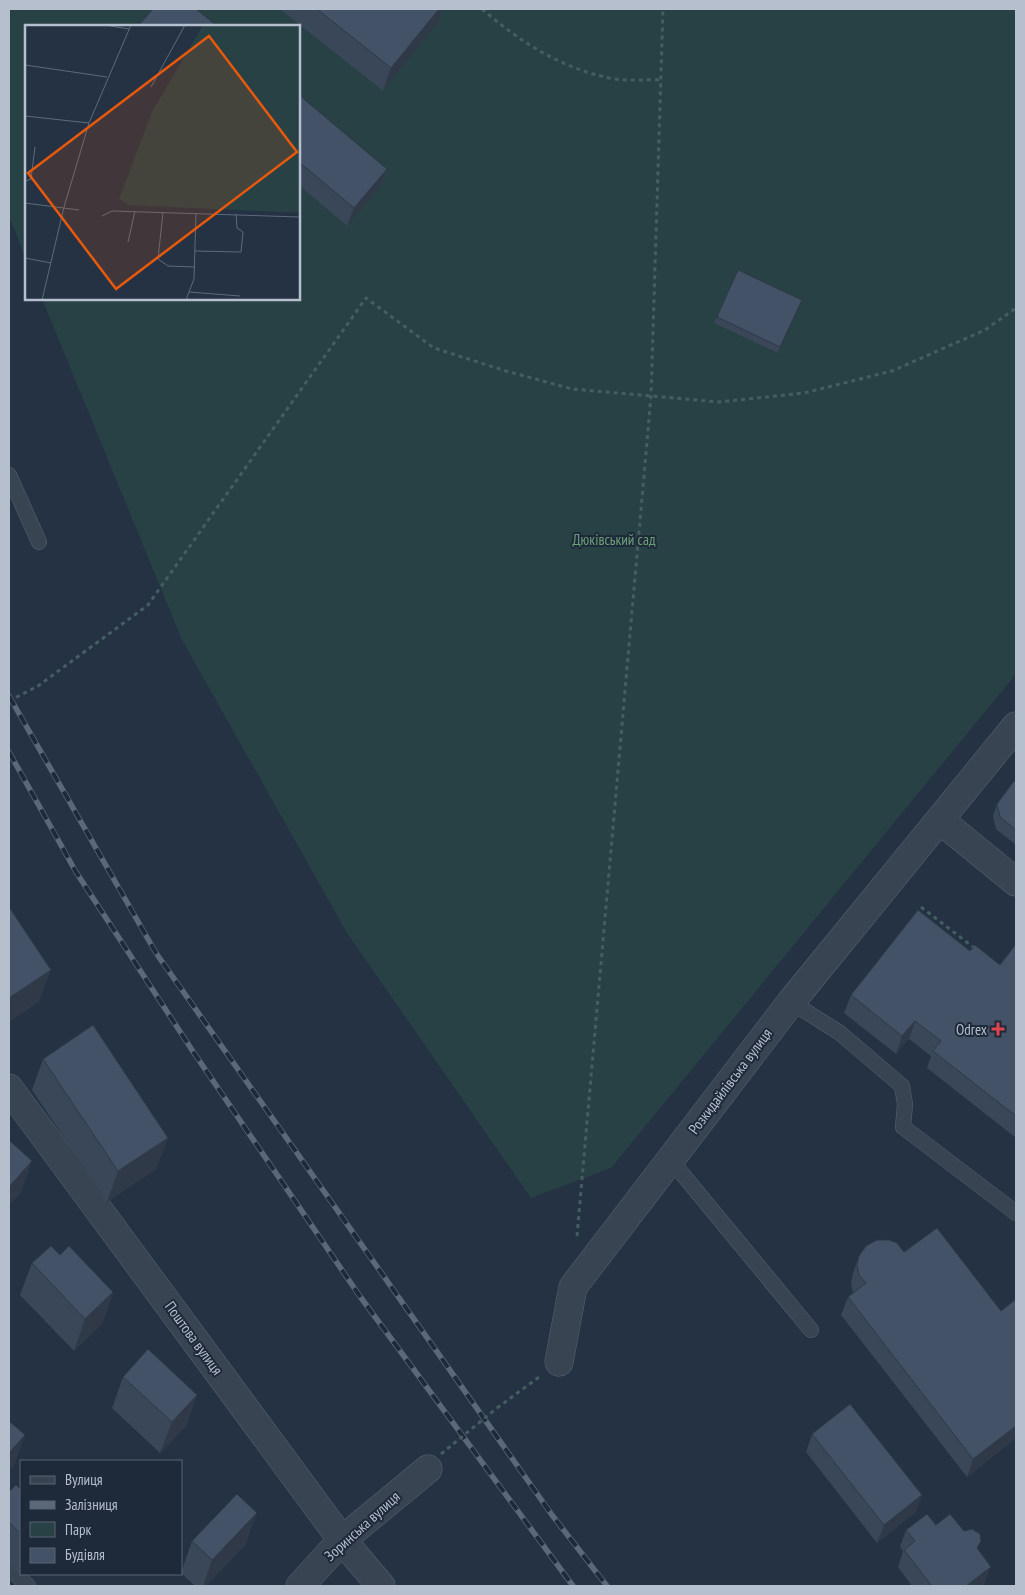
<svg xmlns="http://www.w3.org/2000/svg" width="1025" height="1595" font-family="'PT Sans Narrow',sans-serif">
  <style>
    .green { fill: #274145 }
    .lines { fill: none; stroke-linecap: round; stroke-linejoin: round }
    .lane-casing { stroke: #576270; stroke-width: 16 }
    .street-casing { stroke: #576270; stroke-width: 29 }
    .path { stroke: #455e61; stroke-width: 3; stroke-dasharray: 4 4; stroke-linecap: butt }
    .lane { stroke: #394453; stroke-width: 15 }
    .street { stroke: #394453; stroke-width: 28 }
    .rail-casing { stroke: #5b687a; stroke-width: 5.5 }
    .rail { stroke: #1e2939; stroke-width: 4; stroke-dasharray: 11; stroke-linecap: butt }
    .path-bridge { stroke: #455e61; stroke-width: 3; stroke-dasharray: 4 4; stroke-linecap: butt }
    .wall { fill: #3a4758 }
    .shaded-wall { fill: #2f3947 }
    .building { fill: #435266; stroke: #2f3947 }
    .health-dot { fill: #e0444e; stroke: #1e2939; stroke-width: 2 }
    .labels { text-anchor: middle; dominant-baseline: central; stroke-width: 4; stroke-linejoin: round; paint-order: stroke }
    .park-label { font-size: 15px; fill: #6ca078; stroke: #1e2939 }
    .poi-label { font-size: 15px; fill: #b6bfcd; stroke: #1e2939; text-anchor: end }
    .street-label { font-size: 15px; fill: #b6bfcd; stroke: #1e2939 }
    .inset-road { fill: none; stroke: #5e6a7b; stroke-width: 1 }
    .view { fill: #e8590c; fill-opacity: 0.15; stroke: #e8590c; stroke-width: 2.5 }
    .inset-edge { fill: none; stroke: #b6bfcd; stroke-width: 2.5 }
  </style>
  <rect width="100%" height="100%" fill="#243244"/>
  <path class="green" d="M9,9h1007v665l-405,494 -80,30 -184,-265 -165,-293 -140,-341h257v-273h-273v233l-17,-43z"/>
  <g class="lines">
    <g class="lane-casing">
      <path id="lane" d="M9,475l30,67
        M791,1002l49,31 62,53 3,18 -2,23 113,86
        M670,1159l141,171
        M9,1568l19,18"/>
    </g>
    <g class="street-casing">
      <path id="street" d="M940,820l76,62
        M9,1088l333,452 39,46
        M559,1362l14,-75 218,-285 225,-276
        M300,1586l42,-46 86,-71"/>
    </g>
    <path class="path" d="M482,9c36,31 75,57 123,68 17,5 39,2 57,3
      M9,701l29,-15 110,-81 218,-307 68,50 72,23 66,18 147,13 85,-9 88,-22 93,-41 31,-22
      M921,907l56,43
      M577,1236l74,-840 12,-387
      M497,1408l42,-31"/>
    <use href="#lane" class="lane"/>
    <use href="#street" class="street"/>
    <g class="rail-casing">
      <path id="rail" d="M9,696l147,257 396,562 55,71
        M9,752l67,120 116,178 167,245 214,291"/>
    </g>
    <use href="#rail" class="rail"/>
    <path class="path-bridge" d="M441,1454l56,-46"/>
  </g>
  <path class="wall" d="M280,9h163l-5,13 -55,69z
    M299,95l88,74 -7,18 -33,39 -48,-41z
    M802,300l-24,53 -64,-30 3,-6z
    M1016,783v62l-20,-16 -3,-13 4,-12z
    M1016,944v194l-89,-70 4,-12 -22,-17 -13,15 -52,-41 7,-18 119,-44 30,14z
    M43,1059l125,79 -12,31 -49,33 -75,-112z
    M904,1252l97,59 15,-12v139l-49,39 -126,-162 7,-18 5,-4 -2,-10 2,-10 6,-17z
    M60,1255l53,37 -11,32 -28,27 -54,-56 12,-32z
    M123,1377l74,18 -11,31 -26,27 -48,-45z
    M812,1434l104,78 -39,31 -71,-91z
    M21,1490v81l-2,3 -10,-10v-72z
    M936,1525l42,24 6,36 -1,1h-71l-14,-19 5,-16 -3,-4 6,-17z
    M192,1541l54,3 -40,42h-11l-14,-13z"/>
  <path class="shaded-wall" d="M439,9h4l-5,13 -55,69 8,-23z
    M387,169l-7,18 -33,39 7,-18z
    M802,300l-2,6 -22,47 2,-6z
    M51,970l-12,32 -30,20v-24z
    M915,1021l-6,18 -13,15 6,-18z
    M168,1138l-12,31 -49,33 11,-31z
    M32,1161l-11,32 -12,13v-19z
    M113,1292l-11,32 -28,27 11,-32z
    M197,1395l-11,31 -26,27 12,-31z
    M1016,1426v12l-49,39 6,-18z
    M25,1435l-11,31 -5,6v-19z
    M922,1495l-6,17 -39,31 7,-18z
    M257,1513l-11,31 -40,42h-3l9,-26z
    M991,1567l-7,18 -1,1h-17z"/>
  <path class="building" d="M153,9h43l21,17h-79z
    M317,9h122l-48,59z
    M299,95l88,74 -33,39 -55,-46z
    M738,270l64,30 -22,47 -63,-30z
    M1014,781l2,2v47l-16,-13 -3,-13z
    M9,907l42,63 -42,28z
    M918,910l52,41 5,-6 25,20 16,-21v172l-83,-65 8,-10 -26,-20 -13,15 -51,-41z
    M93,1025l75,113 -50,33 -75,-112z
    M9,1140l23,21 -23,26z
    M937,1228l64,83 15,-12v127l-43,33 -125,-162 18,-14 -7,-8 -2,-10 2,-9 7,-10 11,-6h12l8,3 7,9z
    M51,1246l9,9 9,-9 44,46 -28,27 -53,-56z
    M148,1349l49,46 -25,27 -49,-45z
    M850,1404l72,91 -38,30 -72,-91z
    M9,1421l16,14 -16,18z
    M16,1485l5,5v44l-12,-12v-30z
    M237,1494l20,19 -45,47 -20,-19z
    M927,1514l9,11 14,-11 14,17 8,-2 8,5 1,7 -4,7 14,19 -25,19h-34l-28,-36 11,-9 -9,-11z"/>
  <path class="health-dot" d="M995.5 1021.5h5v5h5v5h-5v5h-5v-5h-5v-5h5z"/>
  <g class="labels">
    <g class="park-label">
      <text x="614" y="539">Дюківський сад</text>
    </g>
    <g class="poi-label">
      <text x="987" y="1029">Odrex</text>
    </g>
    <g class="street-label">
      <text transform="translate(730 1081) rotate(-53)">Розкидайлівська вулиця</text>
      <text transform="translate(194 1338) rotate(54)">Поштова вулиця</text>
      <text transform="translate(362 1526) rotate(-42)">Зоринська вулиця</text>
    </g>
  </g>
  <g transform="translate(25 25)">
    <rect width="275" height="275" fill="#243244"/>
    <path d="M178,0h97v188l-171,-8 -10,-6 33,-87z" fill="#274145"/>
    <path class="inset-road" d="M80,0l24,4M0,40l82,12M126,62l34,-62M0,91l64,7M1,156l5,-2 4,-32M0,178l54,7M138,187l-5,47 10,7 27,1M77,191l10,-5 188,6M103,217l7,-31M170,226l46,1 2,-20 -6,-4 -1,-14M0,233l26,5M164,267l51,4M17,275l22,-93 25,-84 42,-98M161,275l8,-21 2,-66"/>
    <path class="view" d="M184,11l88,116 -181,137 -88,-116z"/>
    <rect width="275" height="275" class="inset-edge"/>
  </g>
  <rect width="1025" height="1595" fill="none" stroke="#b6bfcd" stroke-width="20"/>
  <rect x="20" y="1460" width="162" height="115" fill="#1e2939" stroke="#5b6574"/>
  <rect x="30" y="1476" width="25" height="8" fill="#394453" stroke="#5b6574"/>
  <text x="65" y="1485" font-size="15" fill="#b6bfcd">Вулиця</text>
  <rect x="30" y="1501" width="25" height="8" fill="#5b687a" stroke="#5b6574"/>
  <text x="65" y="1510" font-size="15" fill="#b6bfcd">Залізниця</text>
  <rect x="30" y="1522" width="25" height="15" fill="#274145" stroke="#5b6574"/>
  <text x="65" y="1535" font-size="15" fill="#b6bfcd">Парк</text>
  <rect x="30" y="1548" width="25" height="15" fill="#435266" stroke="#5b6574"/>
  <text x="65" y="1560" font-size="15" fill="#b6bfcd">Будівля</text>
</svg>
